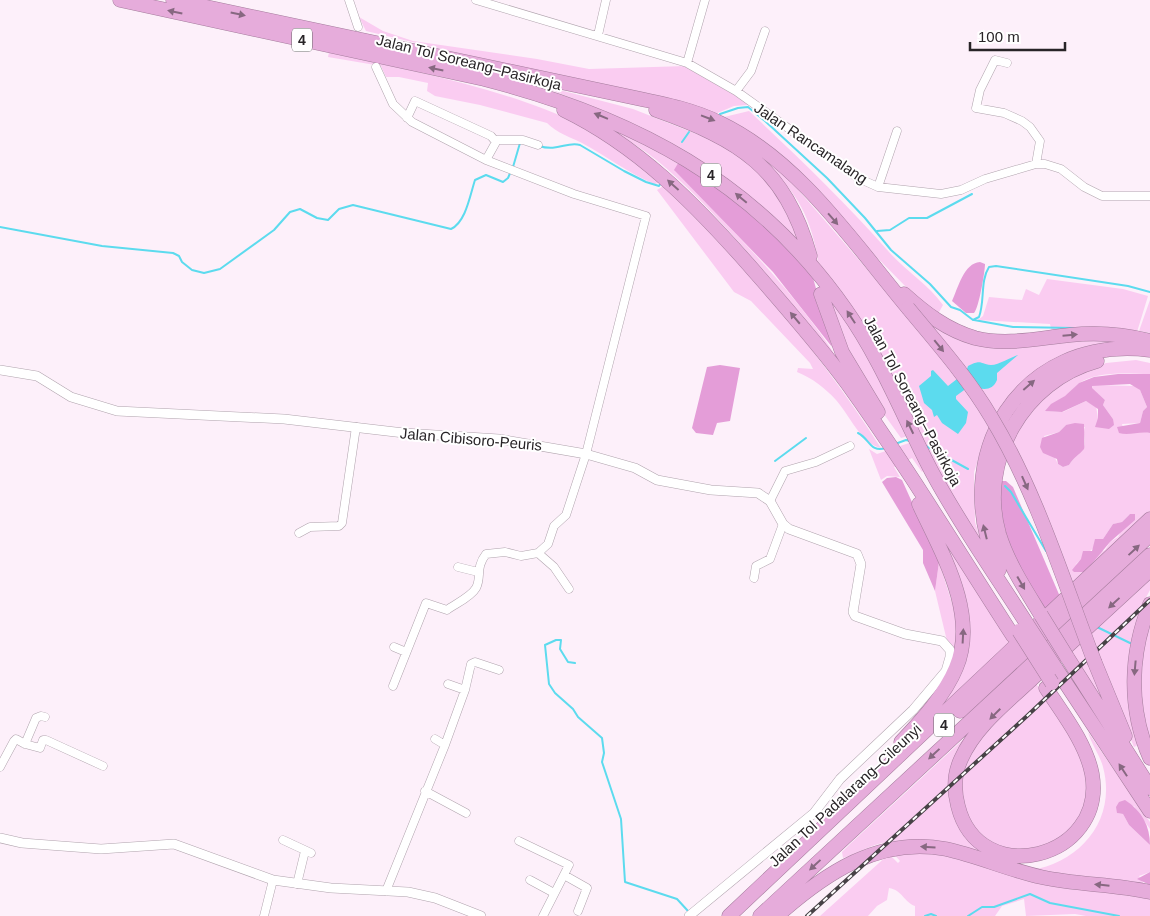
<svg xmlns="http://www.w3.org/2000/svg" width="1150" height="916" font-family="Arial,sans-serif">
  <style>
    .green { fill: #faccf1; fill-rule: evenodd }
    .forest { fill: #e49dd8 }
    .water { fill: #5cdbee }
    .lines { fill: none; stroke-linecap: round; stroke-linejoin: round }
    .stream { stroke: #5cdbee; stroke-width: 2 }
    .minor-casing { stroke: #b0a3ad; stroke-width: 9 }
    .tertiary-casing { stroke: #b0a3ad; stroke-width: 10 }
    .motorway-casing { stroke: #a47c9c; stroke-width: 15 }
    .minor { stroke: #fff; stroke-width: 8 }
    .tertiary { stroke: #fff; stroke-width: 9 }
    .motorway { stroke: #e6acdb; stroke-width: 14 }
    .rail-casing { stroke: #474246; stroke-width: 4 }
    .rail { stroke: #fff; stroke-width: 2; stroke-dasharray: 5.5; stroke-linecap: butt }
    .motorway-bridge-casing { stroke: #a47c9c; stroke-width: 15; stroke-linecap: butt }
    .motorway-bridge { stroke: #e6acdb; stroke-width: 14 }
    .oneway { fill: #876881 }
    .labels { text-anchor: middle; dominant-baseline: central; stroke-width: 4; stroke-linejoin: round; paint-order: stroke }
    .shield { fill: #fff; stroke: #686668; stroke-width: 1 }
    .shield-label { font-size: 14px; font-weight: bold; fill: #282427 }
    .street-label { font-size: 15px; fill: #282427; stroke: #fff }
  </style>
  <rect width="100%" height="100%" fill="#fdf0fa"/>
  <path class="green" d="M359,17l24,14 30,10 124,18 52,10 97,-3 54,31 8,8 -14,1 -19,8 -349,-83z
    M329,52c96,23 223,43 302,104 10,8 19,18 28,27l-5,1c-26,-11 -48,-28 -72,-41 -12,-6 -25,-10 -35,-20l-67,-18 -45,-9 -8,-5 1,-8 -29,-6h-13l-5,-11 -53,-9z
    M552,88l81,21 84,33 54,36 36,73 11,9c-9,-54 -28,-76 -69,-110l1,-5 32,26 122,141 7,-4 59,34 125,-4 28,4v3h-25l-97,64 -13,22 -14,41 1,50 7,22 -51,-82 -29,-63 -129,-179 -169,-109 -53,-21z
    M749,111c49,46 96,91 140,141 17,19 39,32 54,53l-5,9 -26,-21 -69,-70 -38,-46 -43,-37 -38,-23z
    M587,115l93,45 -5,11c63,65 129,129 175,208 -59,-72 -115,-150 -184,-211 -23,-21 -53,-36 -79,-53z
    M665,185c81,79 155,168 216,263 -19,-3 -33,-35 -45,-48 -11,-12 -24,-22 -39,-28l1,-4 15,1 -3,-6 -59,-62 -17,-9 -77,-102z
    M1047,279l76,10 25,7 -11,36h-85l-2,-8 -72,-4 5,-4 6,-19 33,3 4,-11 13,6z
    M833,300l43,69 32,67 -7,2 -38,-53 -32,-75z
    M1150,300v33l-11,-2z
    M1136,360l14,3v11c-22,0 -53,-4 -72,10 -4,3 -7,8 -11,11 -8,6 -15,7 -21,16l17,1 23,-11 10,5 2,12 15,1 -10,-14 2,-5 -14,-12 2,-3 43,1 4,4 7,17 -4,4 -3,12 -18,1 3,10 17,-3 8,2v80l-79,78 -62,-147 32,-47 32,-21 33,-13zM1066,425l19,2c-3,7 2,13 -1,20 0,2 -12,13 -15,18l-6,2 -5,-3 -14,-28 15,-4zM1130,514l-12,23 -8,5 -5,8 -30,15 28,-26 10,-15 9,-2z
    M909,443l15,27 -2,2 -10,-14 -18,9 6,10 -13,-1 -6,4 -12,-31 8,5z
    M928,515l83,130 -79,70 36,-76z
    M939,562l20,63 -6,41 -18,-75z
    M1150,575v15l-7,13 -11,113 6,29 -4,2 -47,-113z
    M1150,620v121c-13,-50 -11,-71 0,-121z
    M1080,640l37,88 -48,-78z
    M1035,682c19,29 44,58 52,92 6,26 -13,63 -38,72 -38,13 -77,-5 -85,-44 -4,-14 -4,-30 2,-44 10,-22 51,-58 69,-76z
    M1088,732l62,90v7l-16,-23 -17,7 6,1 6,11 21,20v27l-11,4 5,8 6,1v3l-119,-18c50,-8 86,-51 72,-103 -3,-12 -12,-23 -15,-35z
    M969,734l-17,64 47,59c-39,-10 -76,-22 -117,-14 -14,3 -26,12 -39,15l-1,-6 8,-8z
    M892,852l47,1 211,44v19h-64l-11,-2 -49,2 -2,-17 -22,7 -7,10h-80v-10c-11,-4 -13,-16 -26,-18l-2,12 -10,6 -9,10h-48l69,-62 9,9 2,-2z"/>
  <path class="forest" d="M680,160l49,35 35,29 48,50 20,73 -59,-75 -99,-102z
    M980,262l5,2c0,7 -6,44 -11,49h-8l-14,-12c6,-13 12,-38 28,-39z
    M720,365l20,3 -10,53 -13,2 -4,12 -17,-2 -4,-5 15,-61z
    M1118,374h32v59c-11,-2 -21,3 -31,0l-2,-6 23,-4 3,-12 4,-4 -7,-17 -10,-6 -38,2v2l13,12 -2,5 10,14 1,6 -5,4 -14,-2 3,-9v-9l-12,-8 -24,11 -17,-1 6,-7 14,-8 14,-13 15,-6z
    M1075,423l9,1c0,3 1,24 0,25 -5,6 -10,8 -15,16l-6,2 -5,-3 -1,-5 -14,-6 -3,-6 2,-9 17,-6 7,-7z
    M896,477l6,3 37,82 -4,29 -12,-28v-13l-41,-68 5,-4z
    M1001,481h5l7,6 48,112 -15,13c-20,-29 -42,-64 -45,-100 -1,-10 0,-21 0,-31z
    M1130,514h5v6l-25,22 -25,30h-11l-2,-2 9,-11 2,-8h9l3,-12h8l10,-15 9,-2z
    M1125,800c17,11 25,26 25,45l-21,-20 -6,-11 -6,-1 -1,-6 3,-5z
    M1150,872v13l-13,-6z"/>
  <path class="water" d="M1018,355l-21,18v7c-5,12 -16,10 -26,5l-15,11v3l12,13 -2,11 -8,11 -16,-11 -5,-8 -3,2 -2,-7 -8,-7 -5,-17 12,-10v-5l2,-1 15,16 18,-14 2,-6c14,-7 11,-2 23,-1 8,0 20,-8 27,-10z"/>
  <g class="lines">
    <path class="stream" d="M720,114l18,-6 10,-1 17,14 62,57 38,40 26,32 39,34 21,23 9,3 13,10 6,-3c6,-16 1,-36 10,-50l7,-1 132,20 22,6
      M682,142l7,-10
      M539,146c19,6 28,-5 41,-1l44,26 22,11 13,4 2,-3
      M513,167l7,-24
      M0,227l102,19 71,7 6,3 3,6 10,8 12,3 16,-4 54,-39 16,-18 10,-3 17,9 11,2 11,-11 14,-4 98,24c15,-7 19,-34 24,-49l11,-5 17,7 5,-4 3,-7
      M877,231l13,-1 19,-12h18l45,-24
      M974,320l39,7 61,1
      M858,433c12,6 12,20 28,15
      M895,444l11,-4 4,1
      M926,446l42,23
      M775,461l31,-23
      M1005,486l6,6 35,59
      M1097,627l33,16
      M575,663l-7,-1 -8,-13 1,-9h-5l-11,5 4,39 6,9 18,16 5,8 24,21 2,15 -2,9 19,57 4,63 52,17 11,12
      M925,916l6,-2 5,2
      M968,916l14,-9h12l36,-13 20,9 69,13"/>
    <g class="minor-casing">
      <path id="minor" d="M349,0l9,27
        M476,0l211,63 49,28 122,87 20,9 63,7 20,-4 24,-11 51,-15h9l16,5 23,18 18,9h48
        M598,35l8,-35
        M687,63l18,-63
        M1007,63l-12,-3 -15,30 -4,18 28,5 18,8 8,6 10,14 -4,23
        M376,67l17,37 19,18 74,38 88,34 72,22 -60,238 -20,61 -12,11 -6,18 -10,9 -17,3 -16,-4 -19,2c-11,14 -4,23 -10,34 -5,9 -21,16 -29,22l-21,-7 -33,83
        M736,91l15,-20 14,-40
        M407,118l8,-17 76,35 5,6 -10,18
        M496,140h27l15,5
        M878,187l19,-56
        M770,501l15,-30 31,-9 34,-16
        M299,533l11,-6 29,-1 3,-3 14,-96
        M538,553l16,14 15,22
        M458,567l20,5
        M754,578l2,-12 14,-7 13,-35
        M394,647l12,5
        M448,684l17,6
        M435,739l10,6
        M25,744l15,4 3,-8h3l57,26
        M0,767l14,-26 2,-2 9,5 11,-26 5,-2 4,1
        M425,791l41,22
        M283,840l28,13
        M519,841l50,24 -26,51
        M564,875l23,13 -9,23
        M530,880l24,13
        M297,884l8,-33
        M386,891l59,-146 20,-55 6,-26 4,-2 24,8
        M264,916l9,-36"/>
    </g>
    <g class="tertiary-casing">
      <path id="tertiary" d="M0,370l37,6 34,21 46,14 167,8 120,14 95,6 87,15 49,14 22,12 54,10 47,3 12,8 13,23 6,5 68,25 4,10 -8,48 2,4 50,18 37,7 8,9v7l-4,14 -33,39 -73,69 -26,34 -125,103
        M0,838l22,5 79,6 73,-5 99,36 58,8 77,4 27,6 46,18"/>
    </g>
    <g class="motorway-casing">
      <path id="motorway" d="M120,0l364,79c149,38 272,102 362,231 36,51 58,109 87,164 28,52 62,100 94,150
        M173,0l463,98c29,6 58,12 84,25 79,38 133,119 188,185
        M564,110c74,36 130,93 184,154 34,39 68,77 99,119 59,82 111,168 166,253
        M656,110c84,30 129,57 154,146
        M821,294l21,58 36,60
        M904,294c21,19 43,36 71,44 31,8 64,0 95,-3 27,-3 53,-1 80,6
        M999,570c-53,-113 21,-236 151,-220
        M1150,604c-20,49 -22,104 0,154
        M1041,615c-16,-26 -33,-52 -42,-81 -21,-74 25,-153 98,-173
        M1067,657l83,131
        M1095,663l30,73
        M1055,667l95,144
        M1046,688c17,26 40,55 46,86 15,85 -113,117 -134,32 -4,-15 -4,-32 3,-47 15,-34 49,-59 75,-84 38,-35 76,-70 114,-105
        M960,711l190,-176
        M901,742c20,-21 44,-47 55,-74 23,-54 -15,-116 -37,-164
        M729,916l421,-397
        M760,916l390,-361
        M777,916c47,-42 102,-80 169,-67 32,7 63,21 95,28 36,8 73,7 109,15"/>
    </g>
    <use href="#minor" class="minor"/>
    <use href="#tertiary" class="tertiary"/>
    <use href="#motorway" class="motorway"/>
    <g class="rail-casing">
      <path id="rail" d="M807,916l220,-200 123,-116"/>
    </g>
    <use href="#rail" class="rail"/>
    <g class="motorway-bridge-casing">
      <path id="motorway-bridge" d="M908,308c29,35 60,70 83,109 46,76 72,163 104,246
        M1041,615l26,42
        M1027,624l28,43
        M1019,631l33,52"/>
    </g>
    <use href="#motorway-bridge" class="motorway-bridge"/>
  </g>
  <defs><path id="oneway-solid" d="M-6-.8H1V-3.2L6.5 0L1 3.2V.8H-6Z" transform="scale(1.25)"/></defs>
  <g class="oneway">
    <use href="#oneway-solid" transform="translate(175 12) rotate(-168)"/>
    <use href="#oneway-solid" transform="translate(238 14) rotate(12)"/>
    <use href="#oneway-solid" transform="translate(436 69) rotate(-168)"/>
    <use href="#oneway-solid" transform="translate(601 116) rotate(-158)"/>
    <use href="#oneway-solid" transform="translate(708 118) rotate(21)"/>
    <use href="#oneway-solid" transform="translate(673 185) rotate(-138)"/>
    <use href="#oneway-solid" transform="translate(741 198) rotate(-140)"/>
    <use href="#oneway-solid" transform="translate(833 219) rotate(49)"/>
    <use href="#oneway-solid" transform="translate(851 317) rotate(-123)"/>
    <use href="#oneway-solid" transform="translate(795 318) rotate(-130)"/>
    <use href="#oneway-solid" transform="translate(1070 335) rotate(-5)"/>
    <use href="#oneway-solid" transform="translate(939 346) rotate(51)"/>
    <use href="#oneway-solid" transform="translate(1029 385) rotate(-41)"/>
    <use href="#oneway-solid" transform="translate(910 427) rotate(-116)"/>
    <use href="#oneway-solid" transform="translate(1025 483) rotate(66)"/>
    <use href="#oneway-solid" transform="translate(985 532) rotate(-104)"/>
    <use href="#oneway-solid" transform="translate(1134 550) rotate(-43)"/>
    <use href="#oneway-solid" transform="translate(1021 583) rotate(60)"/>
    <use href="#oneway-solid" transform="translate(1114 603) rotate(137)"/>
    <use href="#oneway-solid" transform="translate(963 636) rotate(-87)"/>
    <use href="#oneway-solid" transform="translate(1135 668) rotate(95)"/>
    <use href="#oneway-solid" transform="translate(995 714) rotate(135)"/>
    <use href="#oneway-solid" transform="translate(934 754) rotate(137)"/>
    <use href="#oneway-solid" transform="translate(1123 770) rotate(-123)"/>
    <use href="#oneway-solid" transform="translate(928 847) rotate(-177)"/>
    <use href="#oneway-solid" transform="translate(815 865) rotate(137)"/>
    <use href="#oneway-solid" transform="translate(1102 885) rotate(-174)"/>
  </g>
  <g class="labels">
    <g class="shield">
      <rect x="292" y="28.5" width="20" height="23" rx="4"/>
      <rect x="701" y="163.5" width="20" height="23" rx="4"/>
      <rect x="934" y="713.5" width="20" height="23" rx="4"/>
    </g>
    <g class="shield-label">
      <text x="302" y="40">4</text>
      <text x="711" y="175">4</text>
      <text x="944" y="725">4</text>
    </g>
    <g class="street-label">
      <text transform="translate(469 62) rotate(14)">Jalan Tol Soreang–Pasirkoja</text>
      <text transform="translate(811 143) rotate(34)">Jalan Rancamalang</text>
      <text transform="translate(913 401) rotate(62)">Jalan Tol Soreang–Pasirkoja</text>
      <text transform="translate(471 439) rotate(5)">Jalan Cibisoro-Peuris</text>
      <text transform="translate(845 795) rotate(-43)">Jalan Tol Padalarang–Cileunyi</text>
    </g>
  </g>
  <path d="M970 42v8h95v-8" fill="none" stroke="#282427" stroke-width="2.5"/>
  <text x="978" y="42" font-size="15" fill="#282427" stroke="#ffffff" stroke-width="4" paint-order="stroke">100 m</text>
</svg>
